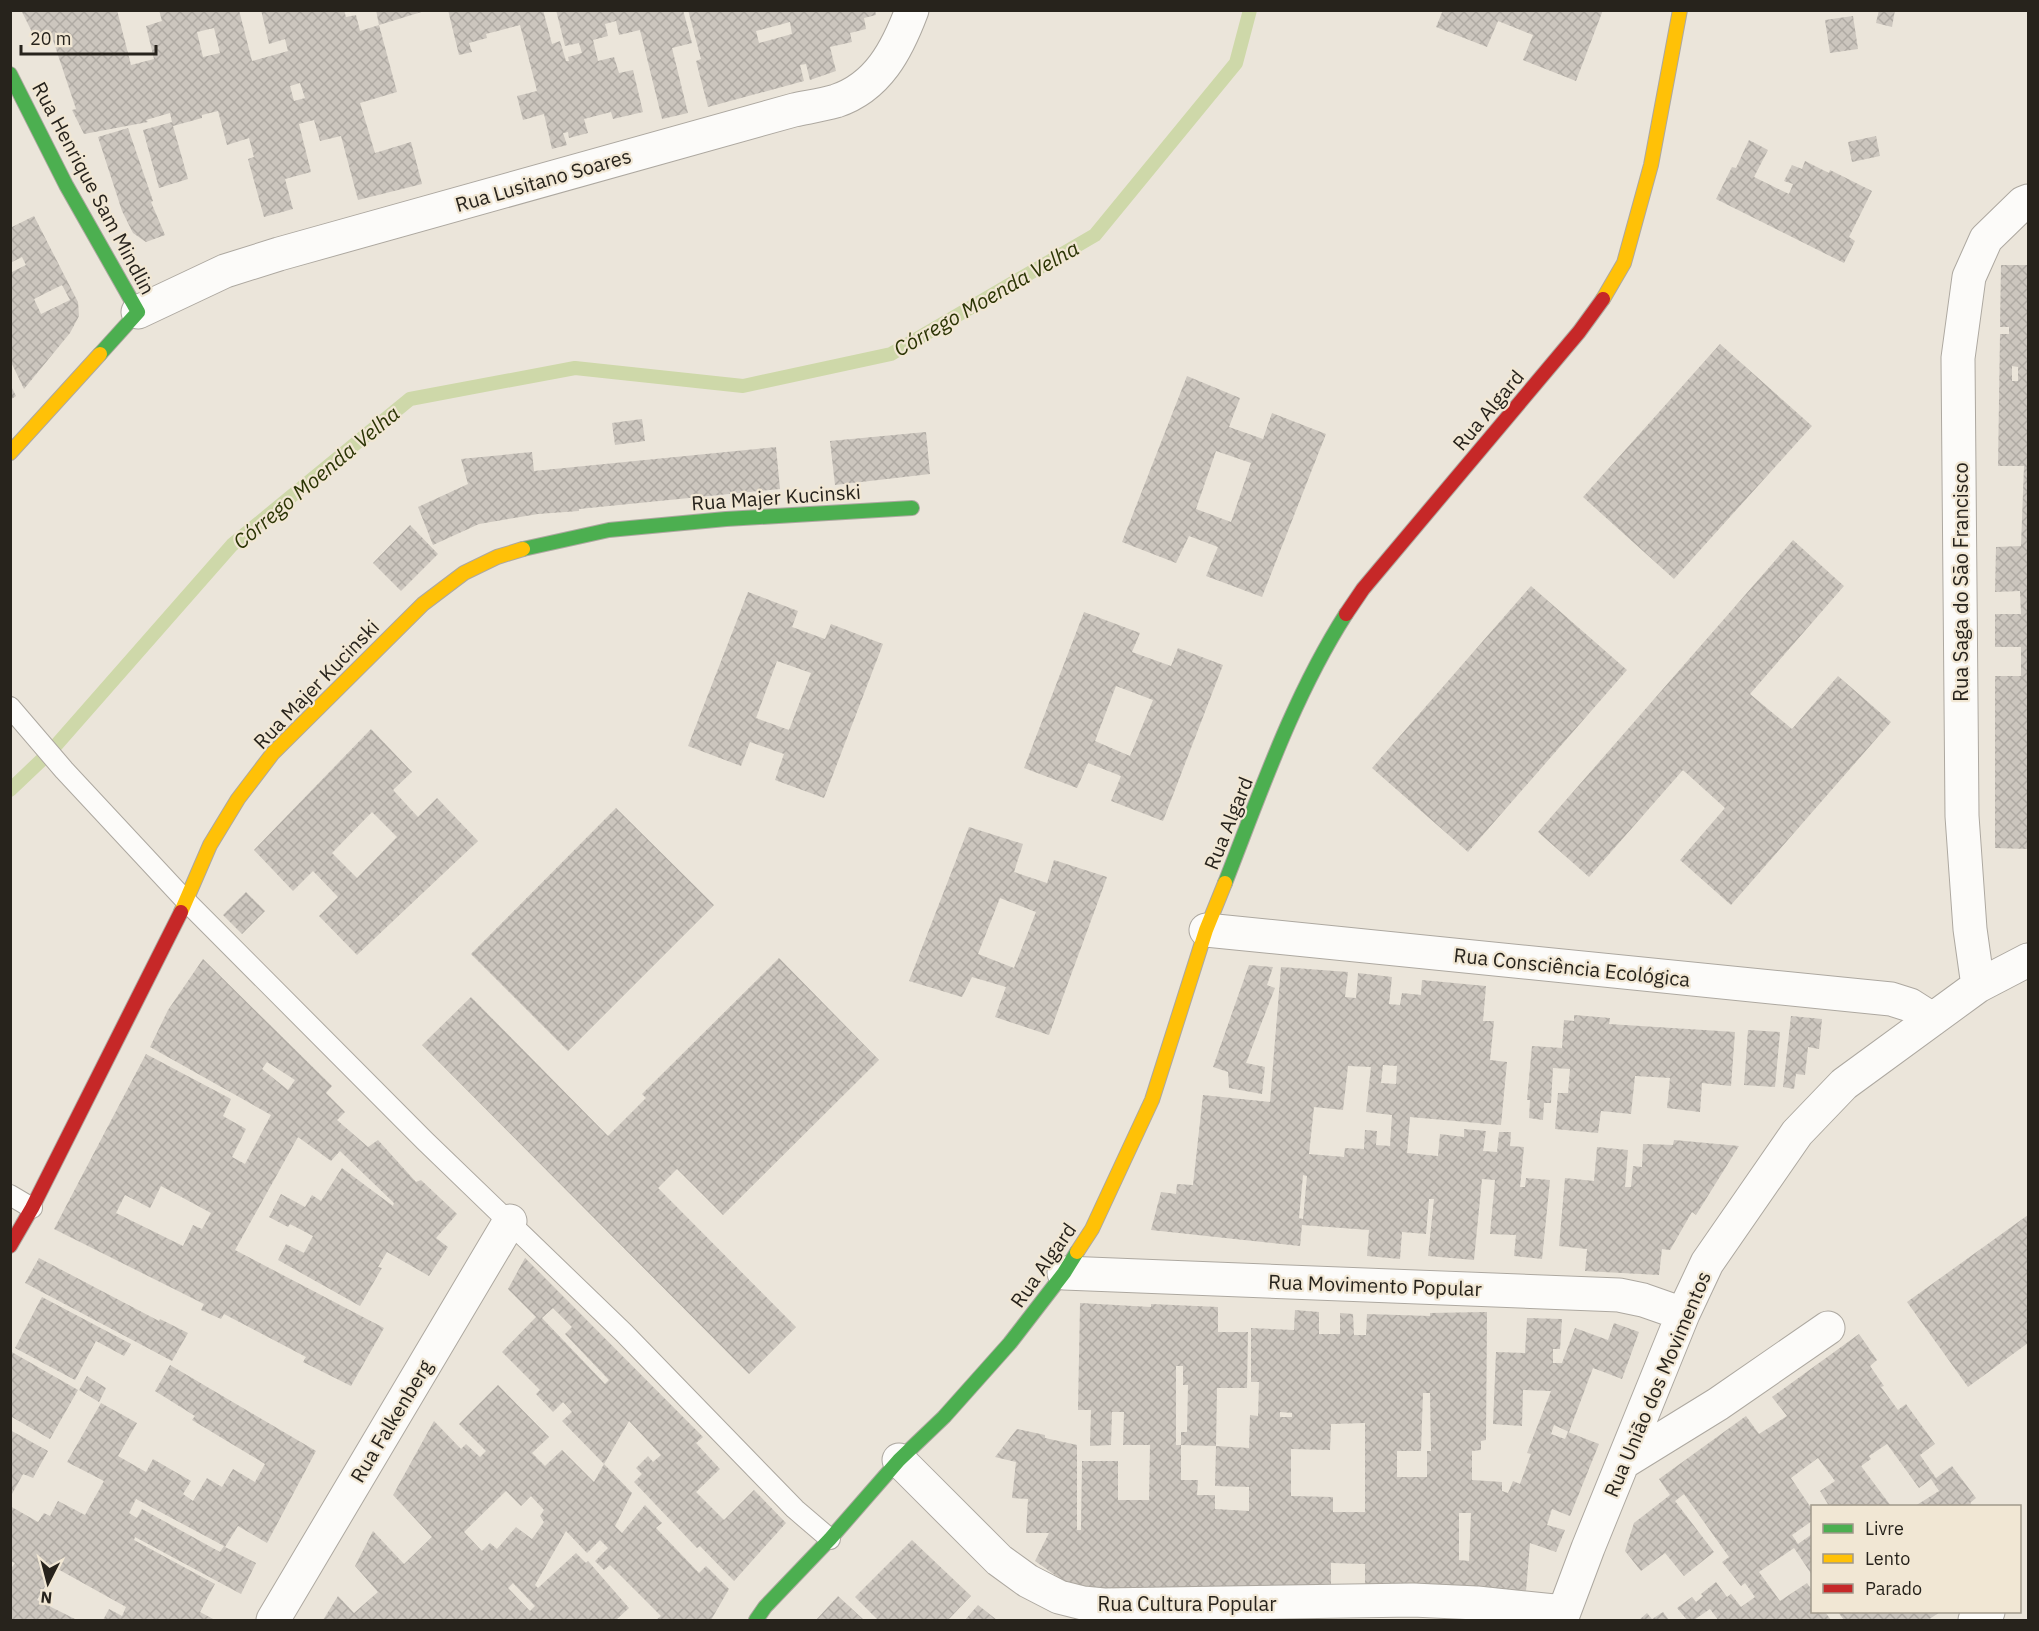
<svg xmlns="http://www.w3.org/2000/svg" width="2039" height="1631" font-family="'IBM Plex Sans',sans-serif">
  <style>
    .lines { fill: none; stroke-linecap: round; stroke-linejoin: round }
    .stream { stroke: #ced8a9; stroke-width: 14 }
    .building { fill: url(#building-cross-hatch); fill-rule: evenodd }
    .lane-casing { stroke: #ada8a0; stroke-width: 22 }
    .street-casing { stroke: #ada8a0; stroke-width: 35 }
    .fast-casing { stroke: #ada8a0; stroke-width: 16 }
    .slow-casing { stroke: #ada8a0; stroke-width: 16 }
    .jam-casing { stroke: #ada8a0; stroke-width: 16 }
    .lane { stroke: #fcfbf9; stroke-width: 20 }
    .street { stroke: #fcfbf9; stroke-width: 33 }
    .fast { stroke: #4caf50; stroke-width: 14 }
    .slow { stroke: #ffc107; stroke-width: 14 }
    .jam { stroke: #c62828; stroke-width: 14 }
    .labels { text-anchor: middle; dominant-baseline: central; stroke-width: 4.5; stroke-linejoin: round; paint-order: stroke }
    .street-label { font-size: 20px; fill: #27231c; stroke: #f1e7d4 }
    .water-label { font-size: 21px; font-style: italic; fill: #2b3404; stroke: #f1e7d4 }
  </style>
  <defs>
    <pattern id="building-cross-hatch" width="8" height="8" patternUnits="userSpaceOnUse" patternTransform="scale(1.5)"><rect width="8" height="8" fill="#ccc6be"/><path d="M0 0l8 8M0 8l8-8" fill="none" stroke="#afaaa3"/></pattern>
  </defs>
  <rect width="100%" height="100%" fill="#ebe5da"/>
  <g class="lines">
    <path class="stream" d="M10,790l41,-39 181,-206 178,-146 165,-31 168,18 148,-32 204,-119 141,-172 14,-53"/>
  </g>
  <path class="building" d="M21,10h96l14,55 23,-6 -8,-33 16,-5 -3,-11h80l13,51 36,-10 -3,-12 -16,5 -8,-34h83l2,7 10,-2 4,16 19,-6 -3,-15h52l-49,15 18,67 -37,11 15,50 36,-11 11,42 -64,16 -17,-64 -21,5 -6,-21 -15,4 12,48 -26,7 8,30 -29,8 -16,-58 6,-2 -5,-19 -22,7 -9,-34 -16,4v3l-29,8 15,53 -29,9 -16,-58 29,-8 -2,-9 -24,7 2,2 -64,12 -12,-24 4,-1 -24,-72 -15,5zM214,28l6,25 -17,4 -6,-25zM300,83l5,15 -11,3 -4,-15z
    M448,10h95l9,34 8,-3 6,20h3l-1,-4 14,-4 -3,-10 -14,3 -9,-36h127l9,33 -20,5 16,65 -26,6 -22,-89 -21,5 -3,-14 -11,3 3,12 -15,4 5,21 16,-4 5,16 14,-3 10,42 -30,7 -2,-7 -27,7 4,14 -19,5 -1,-6 -5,1 4,12 -15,4 -8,-35 -21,6 -6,-24 20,-5 -17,-66 -34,9 1,4 -18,5 3,9 -13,3z
    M688,10h187l1,5 -12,3 2,11 -16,4 2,9 -22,5 6,24 -26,9 -4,-16 -6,1 4,16 -96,26 -12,-46 5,-2zM790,22l2,12 -33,9 -3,-12z
    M1443,10h160l-27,71 -53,-21 10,-25 -35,-14 -11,26 -51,-20z
    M1879,10h16l-3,17 -16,-4z
    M1853,16l5,33 -28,4 -5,-33z
    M128,128l25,73 -2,1 14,33 -19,7 -13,-9 -11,-22 -24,-74z
    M1876,136l4,20 -28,6 -4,-20z
    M1749,140l19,10 -14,27 35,17 4,-10 -9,-3 8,-16 10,4 3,-8 24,12 1,-3 42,21 -23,46 6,4 -11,22 -128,-64 16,-32 4,1z
    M34,216l44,86 1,14 -9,17 -46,56 -14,-29v-87l16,-8 -4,-8 -12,6v-35zM62,285l8,15 -29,14 -7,-15z
    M2001,265h27v584l-33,-1v-172h26v-29h-26v-33h26l-1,-23 -25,1 1,-45 25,-1 3,-80h-26l2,-132h9v-7h-9zM2012,366l6,1v14h-6z
    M1720,344l92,82 -138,153 -91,-82z
    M1187,376l53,22 -11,29 34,12 9,-26 54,21 -64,163 -56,-21 12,-29 -29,-11 -13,27 -54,-21zM1216,451l35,12 -20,59 -35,-13z
    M10,384l6,12 -6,4z
    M642,419l3,22 -30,4 -3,-22z
    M926,432l4,42 -95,11 -5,-44z
    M776,447l4,42 -201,20v2l-41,3 -59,10 -46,21 -15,-38 50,-23 -7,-25 71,-7 2,19z
    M410,525l28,29 -37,37 -28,-28z
    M1793,540l51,46 -94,108 42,35 46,-53 53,46 -160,183 -51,-45 45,-52 -42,-38 -94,107 -51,-45z
    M1531,586l96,84 -159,182 -96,-84z
    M748,592l50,19 -6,16 33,12 6,-15 52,20 -59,154 -49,-18 9,-26 -34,-12 -9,24 -53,-20zM777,661l34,12 -22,57 -33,-12z
    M1084,612l56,21 -8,19 39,14 7,-18 45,17 -60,156 -52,-20 10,-25 -33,-13 -11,25 -53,-20zM1116,686l37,14 -23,56 -35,-15z
    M371,729l41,43 -19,18 25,27 19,-19 41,43 -121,114 -38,-39 19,-19 -25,-26 -20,20 -39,-41zM372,812l25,25 -40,41 -25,-25z
    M616,808l98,97 -146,146 -97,-97z
    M969,827l54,17 -9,28 33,11 7,-23 53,17 -58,158 -54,-18 11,-30 -34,-10 -10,20 -53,-16zM1000,898l36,14 -22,56 -36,-14z
    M246,892l19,19 -23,23 -19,-19z
    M779,958l100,102 -156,155 -46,-46 -19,19 138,139 -47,47 -327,-329 49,-48 137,139 38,-38 -4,-4z
    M203,959l129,127 -6,7 19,19 -8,8 31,27 10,-7 38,42 5,-2 36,34 -21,24 12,9 -19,29 -42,-24 -9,15 4,1 -22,38 -82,-46 8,-16 18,9 9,-17 -23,-12 -2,3 -19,-10 12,-23 24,13 7,-12 9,6 21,-33 51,38 1,-3 -54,-52 -9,10 -33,-24 -63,113 149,78 -33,58 -48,-24 3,-5 -82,-43 -3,5 -20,-9 3,-6 -150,-75 92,-175 85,45 -8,17 23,13 -14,28 13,7 26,-49 -121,-68 18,-37zM267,1062l28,18 -7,10 -26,-21zM161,1186l50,27 -9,16 -9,-4 -10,21 -67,-33 9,-18 25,13z
    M1249,965l24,2 -6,18 8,3 -29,75 19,4 -3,27 -33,-6 -1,-16 -15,-5z
    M1281,967l67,5 -3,25 11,1 2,-25 34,4 -3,27 11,1 2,-12 19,2 1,-15 64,6 -3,35h11l-4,39 17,2 -6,63 -91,-8 -3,36 31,3 2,-22 24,3v-8l22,2 -3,20 14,1 2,-20h12l-1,14 14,1 -4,40h5l1,-9 24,2 -8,79 -28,-3 2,-21 -26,-1 5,-54 -13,-1 -8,81 -46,-4 6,-57h-5l-3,35 -24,-2 -2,27 -33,-3 2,-26 -67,-5 -2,21 -149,-16 10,-38 15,2 1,-10 16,1 10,-90 67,7zM1383,1065l14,1 -1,18 -15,-1zM1348,1066l23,1 -5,45 26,3 -2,31 -14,-1 1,-14 -12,-1 -1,19 -19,-1 -1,9 -35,-3 5,-47 29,3zM1303,1175l4,1 -4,43 -4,-1z
    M1574,1015l36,3 -1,6 126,8 -4,54 -29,-3 -2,29 -33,-4 3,-30 -35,-2 -4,38 -30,-3 -3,22 -43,-4 3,-36h10l2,-24 -17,-1 -2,35h-7l-1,17 -14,-2 1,-18h-3l5,-54 30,2 2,-28 10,1z
    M1791,1016l31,3 -3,30 -11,-2 -3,28 -9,-1 -2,15 -11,-2z
    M1748,1030l32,2 -5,55 -31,-2z
    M1674,1140l65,6 -43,69 -4,-3 -22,38 -8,-1 -3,26 -74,-4 2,-22 -28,-3 6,-68 29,3 3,-34 31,3 -3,37h6l2,-21 9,1 1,-23 30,1z
    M2028,1215v128l-60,44 -61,-85z
    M39,1258l120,63 1,-2 28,14 -16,28 -147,-78z
    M525,1258l178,179 -7,6 24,26 -24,23 28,28 30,-30 32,33 -52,58 -34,-35 -3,2 -63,-66 8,-8 -6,-6 12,-12 5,6 8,-7 -32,-34 -25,43 -42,-43 10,-9 -9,-10 -10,10 -17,-18 4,-4 -38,-38 34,-35 -28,-28zM553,1308l19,19 -7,7 44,46 -4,4 -63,-66z
    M42,1297l89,47 -7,12 -28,-15 -21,39 -60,-32z
    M1080,1303l71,4v-3l67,3v25h30l-1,56h-30l-1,58 33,2 1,-33 8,1 1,-34h-8v-54l43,2 1,-20 24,2v22h21v-21l13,1 1,21h12l1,-21 63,2v-3l57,-1 -1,128 -5,1v9l-9,1v29l30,2v9l6,2 5,-12 7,3 11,-30 -4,-1 24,-62 -28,-1 -1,36 -29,-2 3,-72 29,1 2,-35 35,1 -2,30h-7v14h9l13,-35 33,12 6,-17 25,9 -17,47 -29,-11 -24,64 -15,-7 -3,9 14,5 3,-7 31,12 -29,72 -18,-7 -5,16 18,5 -9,22 -26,-9 -4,48 -101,-1 -60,-4v-22l-34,-1v23l-254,4 -17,-5 2,-5 -27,-19 14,-28h-23l2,-34 -16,-1 4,-36 -21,-5 22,-28 28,6v3l32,7v85h4l1,-69h36v39h31l1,-55h-27l1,-33h-12l-1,33 -21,1 1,-36h-13zM1176,1366h7v19h5l-1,47h-6v13l35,1 -1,40 34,1v24l-34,-2v-14h-18l1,-15h-17v-35h-5zM1423,1393h7l1,58h-4v26h-30v-26h24zM1280,1412l12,1v4h-12zM1365,1423v89h-32v-15l-42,-1v-47l39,1 1,-26zM1459,1513h12l-2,48 -10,-1z
    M1859,1334l18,26 -7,6 14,20 -3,1 17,23 8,-6 29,40 -15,11 16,23 16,-12 24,32 -6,5 3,3h-58l24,-15 -8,-12 -12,9 -32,-44 -18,12 2,3 -10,7 30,40h-62l-9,-15 15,-10 -17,-23 -27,20 21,31v12l-20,14 6,9 14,-10v41l-18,-27 -35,24 21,29 27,-18 5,7v21l13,1 6,8h-113l-8,-11 -16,11h-7l-10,-12 15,-11 4,5 7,-6 -2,-2 15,-12 11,15 4,-3 10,13 14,-10 -10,-14 -4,3 -19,-24 7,-5 -45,-63 -9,7 39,51 -30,24 -19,-23 -24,18 -16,-20 9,-28 36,-28 -11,-16 87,-63 13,18 28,-18 -15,-19z
    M10,1351l68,39 -28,49 -40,-23z
    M170,1365l146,86 -49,92 -29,-17 -13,21 31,16 -15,31 -106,-57 -1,3 81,44 -15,28 15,8h-112l6,-11 13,7 4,-9 -70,-39 -19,32 40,20h-67v-50l5,-7 -5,-2v-55l28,16 6,-9 6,3 8,-15 27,14 19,-34 -37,-19 34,-59 36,20 -19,33 28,16 7,-13 38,22 -8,13 10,7 14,-23 15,9 11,-18 22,13 10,-18 -73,-44 3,-4 -40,-25zM136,1499l88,47 -4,6 -78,-43 -5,9 -8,-5z
    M87,1376l19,12 -7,14 -20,-12z
    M498,1385l51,52 -17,16 13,13 17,-16 32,32 10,-18 28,29 -17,33 7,7 23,-28 17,18 -6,5 43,45 7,-7 23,23 -18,31h-55l5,-4 -51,-51 -6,5 -9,-9 13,-13 -8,-8 -13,13 -21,-22 -31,54 3,3 38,-35 10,10 2,-2 41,47 -13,12h-293l15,-24 16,17 24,-21 -23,-26 18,-35 31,33 28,-27 -39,-42 41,-74 27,28 5,-5 14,13 6,-6 -27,-27zM506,1491l15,15 10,-10 13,14 -4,6 4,6 -12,17 -16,-12 -19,22 -7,-6 -8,8 -18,-19zM513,1583l22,23 -5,5 -22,-23z
    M10,1430l38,21 -15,27 -10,-4 -11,20 -2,-1z
    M912,1540l59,56 -23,24h-70l-23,-23z
    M838,1596l26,24h-48z
    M978,1605l19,15h-32z
    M1663,1612l6,8h-30l8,-7 5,6z
    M1838,1612h102l-12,8h-84z"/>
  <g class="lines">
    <g class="lane-casing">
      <path id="lane" d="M10,707l54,63 122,131 239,240 199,192 171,176 35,30
        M10,1195l22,13"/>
    </g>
    <g class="street-casing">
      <path id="street" d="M138,312l87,-41 54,-17 515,-144c14,-3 28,-5 42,-9 42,-14 61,-51 76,-91
        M1206,930l685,69 19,6 22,14
        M1978,986l-8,-57 -8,-113 -4,-458 11,-81 17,-38 37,-36 5,-2
        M1064,1273l555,22 24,5 40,14
        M899,1460l100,100 29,21 31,16 24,6 21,2 309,-5 64,3 87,9
        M1624,1462l94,-58 110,-76
        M273,1620l237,-399
        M1561,1620l27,-72 95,-234 24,-51 90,-130 47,-49 134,-98 50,-26
        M1975,1620l13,-8"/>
    </g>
    <g class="fast-casing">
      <path id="fast" d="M10,74l56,111 72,127 -38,42
        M523,549l86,-19 117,-11 186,-11
        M1225,883c36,-92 68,-186 121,-269
        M756,1620l9,-13 65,-68 69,-79 45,-43 66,-74 54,-70 13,-21"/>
    </g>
    <g class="slow-casing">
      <path id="slow" d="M1603,299l21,-36 27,-98 29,-155
        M10,453l90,-99
        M181,912l29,-67 28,-46 35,-46 150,-149 41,-31 33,-16 26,-8
        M1077,1252l15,-23 60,-129 54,-170 19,-47"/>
    </g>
    <g class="jam-casing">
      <path id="jam" d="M1346,614l17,-25 216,-257 24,-33
        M10,1246l22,-38 149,-296"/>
    </g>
    <use href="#lane" class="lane"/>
    <use href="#street" class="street"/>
    <use href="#fast" class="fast"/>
    <use href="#slow" class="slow"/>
    <use href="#jam" class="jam"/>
  </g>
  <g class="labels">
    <g class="street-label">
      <text transform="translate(543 180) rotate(-16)">Rua Lusitano Soares</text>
      <text transform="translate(94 188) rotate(62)">Rua Henrique Sam Mindlin</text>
      <text transform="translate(1488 410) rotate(-50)">Rua Algard</text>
      <text transform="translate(776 497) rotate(-4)">Rua Majer Kucinski</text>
      <text transform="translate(1960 582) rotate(-90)">Rua Saga do São Francisco</text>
      <text transform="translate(316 684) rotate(-46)">Rua Majer Kucinski</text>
      <text transform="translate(1228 823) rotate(-68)">Rua Algard</text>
      <text transform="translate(1572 967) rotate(6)">Rua Consciência Ecológica</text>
      <text transform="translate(1043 1265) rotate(-55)">Rua Algard</text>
      <text transform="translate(1375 1285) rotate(2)">Rua Movimento Popular</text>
      <text transform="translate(1657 1384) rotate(-67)">Rua União dos Movimentos</text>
      <text transform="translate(391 1421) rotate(-59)">Rua Falkenberg</text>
      <text x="1187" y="1603">Rua Cultura Popular</text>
    </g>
    <g class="water-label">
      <text transform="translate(986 298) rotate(-30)">Córrego Moenda Velha</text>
      <text transform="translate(316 477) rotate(-40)">Córrego Moenda Velha</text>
    </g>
  </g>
  <rect width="2039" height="1631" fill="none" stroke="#27231c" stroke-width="24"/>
  <rect x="1811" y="1505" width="210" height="108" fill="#f1e7d4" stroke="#a0998a" stroke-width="1.5"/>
  <rect x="1823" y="1524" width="30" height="9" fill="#4caf50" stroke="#a0998a" stroke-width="1.5"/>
  <text x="1865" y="1535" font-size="18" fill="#27231c">Livre</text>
  <rect x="1823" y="1554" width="30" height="9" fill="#ffc107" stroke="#a0998a" stroke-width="1.5"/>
  <text x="1865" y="1565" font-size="18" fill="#27231c">Lento</text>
  <rect x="1823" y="1584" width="30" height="9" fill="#c62828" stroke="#a0998a" stroke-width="1.5"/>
  <text x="1865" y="1595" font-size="18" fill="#27231c">Parado</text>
  <g transform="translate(48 1583) rotate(186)" stroke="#f1e7d4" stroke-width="4.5" paint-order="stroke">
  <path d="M0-4.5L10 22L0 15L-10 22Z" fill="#27231c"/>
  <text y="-9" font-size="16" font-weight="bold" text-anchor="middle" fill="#27231c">N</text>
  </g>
  <path d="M21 45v9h135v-9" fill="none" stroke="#27231c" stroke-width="3"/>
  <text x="30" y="45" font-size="18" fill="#27231c" stroke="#f1e7d4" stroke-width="4.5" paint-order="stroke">20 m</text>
</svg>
